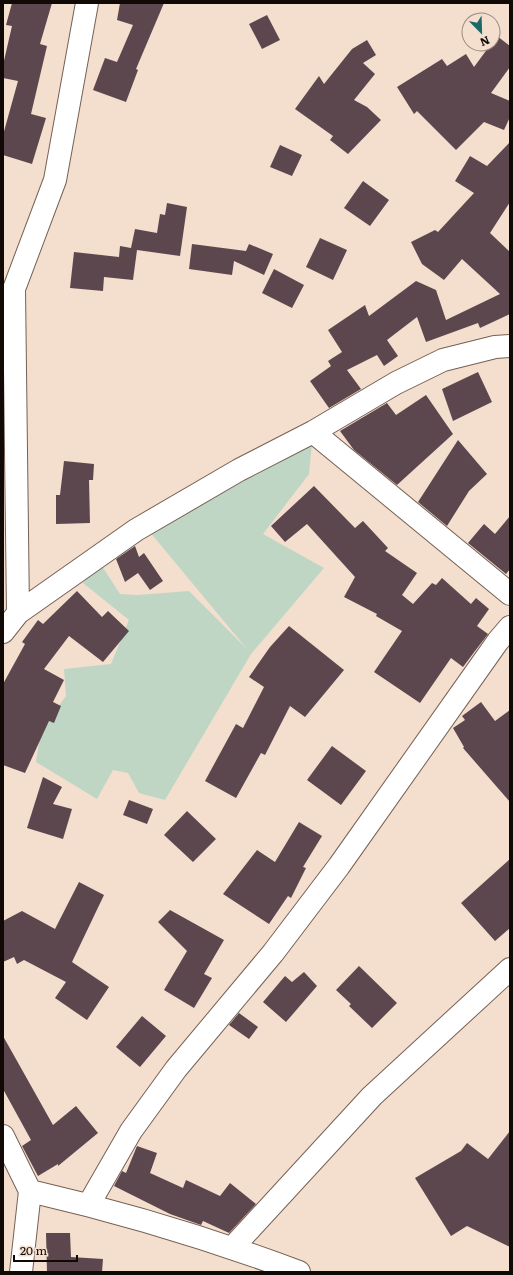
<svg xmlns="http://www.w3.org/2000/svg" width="513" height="1275" font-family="Literata,serif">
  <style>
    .green { fill: #bfd6c4 }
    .building { fill: #5d474f }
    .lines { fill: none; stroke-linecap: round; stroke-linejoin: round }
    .minor-casing { stroke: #756154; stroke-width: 24 }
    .minor { stroke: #fff; stroke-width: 22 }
  </style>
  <rect width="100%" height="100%" fill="#f4dece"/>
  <path class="green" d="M313,432l-4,42 -46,60 61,34 -73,86 -86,146 -26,-7 -11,-20 -15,-3 -16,29 -61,-37 5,-32 25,-34 -2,-27 47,-5 18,-44 -46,-37 17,-20 20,31 17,1 52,-4 58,58 -103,-124z"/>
  <path class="building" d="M12,3h40l-12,41 7,2 -16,68 15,4 -14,46 -29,-9v-20l15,-54 -15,-3v-13l9,-39 -6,-1z
    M120,3h44l-28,66 2,1 -12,32 -33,-12 12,-32 12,4 16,-37 -16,-5z
    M267,15l13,25 -18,9 -13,-25z
    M497,36l13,10v21l-19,26 19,8v16l-6,13 -20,-8 -28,28 -39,-39 -3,3 -17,-27 45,-28 5,7 19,-12 8,13 17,-23h2z
    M367,40l9,15 -13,8 12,11 -21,26 13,7 14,13 -33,34 -18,-14 3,-4 -38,-27 24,-33 5,8 28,-35z
    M510,142v60l-20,31 20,19v62l-30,14 -2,-5 -52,19 -9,-25 -30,23 11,16 -14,10 -7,-11 -30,15 14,19 -32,19 -19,-27 21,-15 -3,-5 14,-9 -14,-22 37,-25 4,11 47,-35 20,9 10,30 54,-26 -38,-35 -18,21 -22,-16 -11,-22 24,-12 3,2 36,-39 -19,-12 15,-25 17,10z
    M280,145l22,10 -10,21 -22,-9z
    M363,181l26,19 -19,26 -26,-18z
    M167,203l20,4 -7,49 -43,-6 -4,30 -29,-3 -1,14 -33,-3 4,-36 45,5 1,-11 11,2 4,-19 22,4 3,-19 5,1z
    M320,238l27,12 -14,30 -27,-13z
    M192,244l54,7 3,-7 24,10 -9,21 -30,-14 -2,14 -43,-6z
    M274,269l30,16 -12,23 -30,-15z
    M478,372l14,30 -39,19 -11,-32z
    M426,395l27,39 -56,51 -43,-35 -14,-19 47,-28 9,12z
    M458,440l29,34 -18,17 -22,35 -29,-24z
    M64,461l30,3 -1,16h-4l1,43 -34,1v-29h4z
    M314,486l41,42 8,-7 25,27 -3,3 32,22 -15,22 11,9 19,-21 4,2 6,-7 29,26 5,-6 13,11 -12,17 11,8 -13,17 -12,16 -12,-9 -31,45 -46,-31 28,-41 -26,-15 1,-2 -33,-17 11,-20 -48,-53 -22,18 -14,-16z
    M510,516v53l-4,5 -38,-31 16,-19 11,10z
    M135,546l4,11 5,-4 19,28 -13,9 -12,-17 -13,9 -9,-23z
    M77,591l25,26 6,-6 21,20 -26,31 -34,-26 -25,33 20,11 -11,22 8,4 -7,17 -5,-2 -24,52 -22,-8v-81l22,-40 -3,-2 16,-22 5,4z
    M289,626l55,44 -39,47 -15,-11 -25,49 -4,-2 -25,45 -31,-17 31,-57 7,4 21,-41 -15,-10 21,-30z
    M481,702l14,19 15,-11v92l-47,-54 1,-1 -11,-19 12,-8 -3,-4z
    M332,746l34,25 -25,34 -34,-25z
    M43,777l19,10 -9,17 19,5 -9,30 -36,-11z
    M129,800l24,9 -6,15 -24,-9z
    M187,811l29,28 -23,23 -29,-27z
    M299,822l23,14 -19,31 3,1 -15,30 -3,-2 -19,28 -46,-30 34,-44 18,12z
    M510,859v69l-15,13 -34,-38z
    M79,882l25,13 -32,67 37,25 -22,33 -32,-22 11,-16 -42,-22 -7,4 -3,-7 -11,5v-41l19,-10 33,18z
    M170,910l54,30 -20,34 8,4 -18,30 -30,-18 23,-39 -29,-29z
    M359,966l38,37 -25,25 -23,-22 2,-2 -15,-14z
    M304,972l13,14 -31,36 -23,-20 22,-26 7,6z
    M239,1013l19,14 -9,12 -20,-14z
    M142,1016l24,20 -26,31 -24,-20z
    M3,1036l50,89 23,-19 22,27 -40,33v-2l-20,12 -16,-30 9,-6 -28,-51z
    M510,1131v116l-43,-21 -16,10 -36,-58 46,-27 6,-8 21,16z
    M137,1146l20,7 -7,20 33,15 3,-8 34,16 10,-13 26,21 -27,29 -26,-12 -2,4 -31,-11 -56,-28 8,-15 4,2z
    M46,1233h24l1,24 32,2 -1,13h-55z"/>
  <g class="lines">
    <g class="minor-casing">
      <path id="minor" d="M313,432l197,162
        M18,613l-4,-324 41,-109 32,-177
        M3,632l15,-19 118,-83 103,-60 74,-38 83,-49 47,-23 52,-13 15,-1
        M3,1136l27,55 -9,81
        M30,1191c91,21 181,48 269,81
        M89,1204l42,-73 45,-62 97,-116 66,-87 159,-225 12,-14
        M233,1247l139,-151 138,-127"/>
    </g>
    <use href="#minor" class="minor"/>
  </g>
  <rect width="513" height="1275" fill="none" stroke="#100905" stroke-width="8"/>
  <g transform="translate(481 32) rotate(157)"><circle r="19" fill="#f4dece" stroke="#99897e"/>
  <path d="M0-3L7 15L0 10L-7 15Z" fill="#1b686b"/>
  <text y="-6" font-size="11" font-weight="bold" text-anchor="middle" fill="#100905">N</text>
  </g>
  <path d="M14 1255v6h63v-6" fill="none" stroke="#100905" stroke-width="2"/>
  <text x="20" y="1255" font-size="12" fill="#100905" stroke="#f4dece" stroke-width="3" paint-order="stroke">20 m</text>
</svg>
